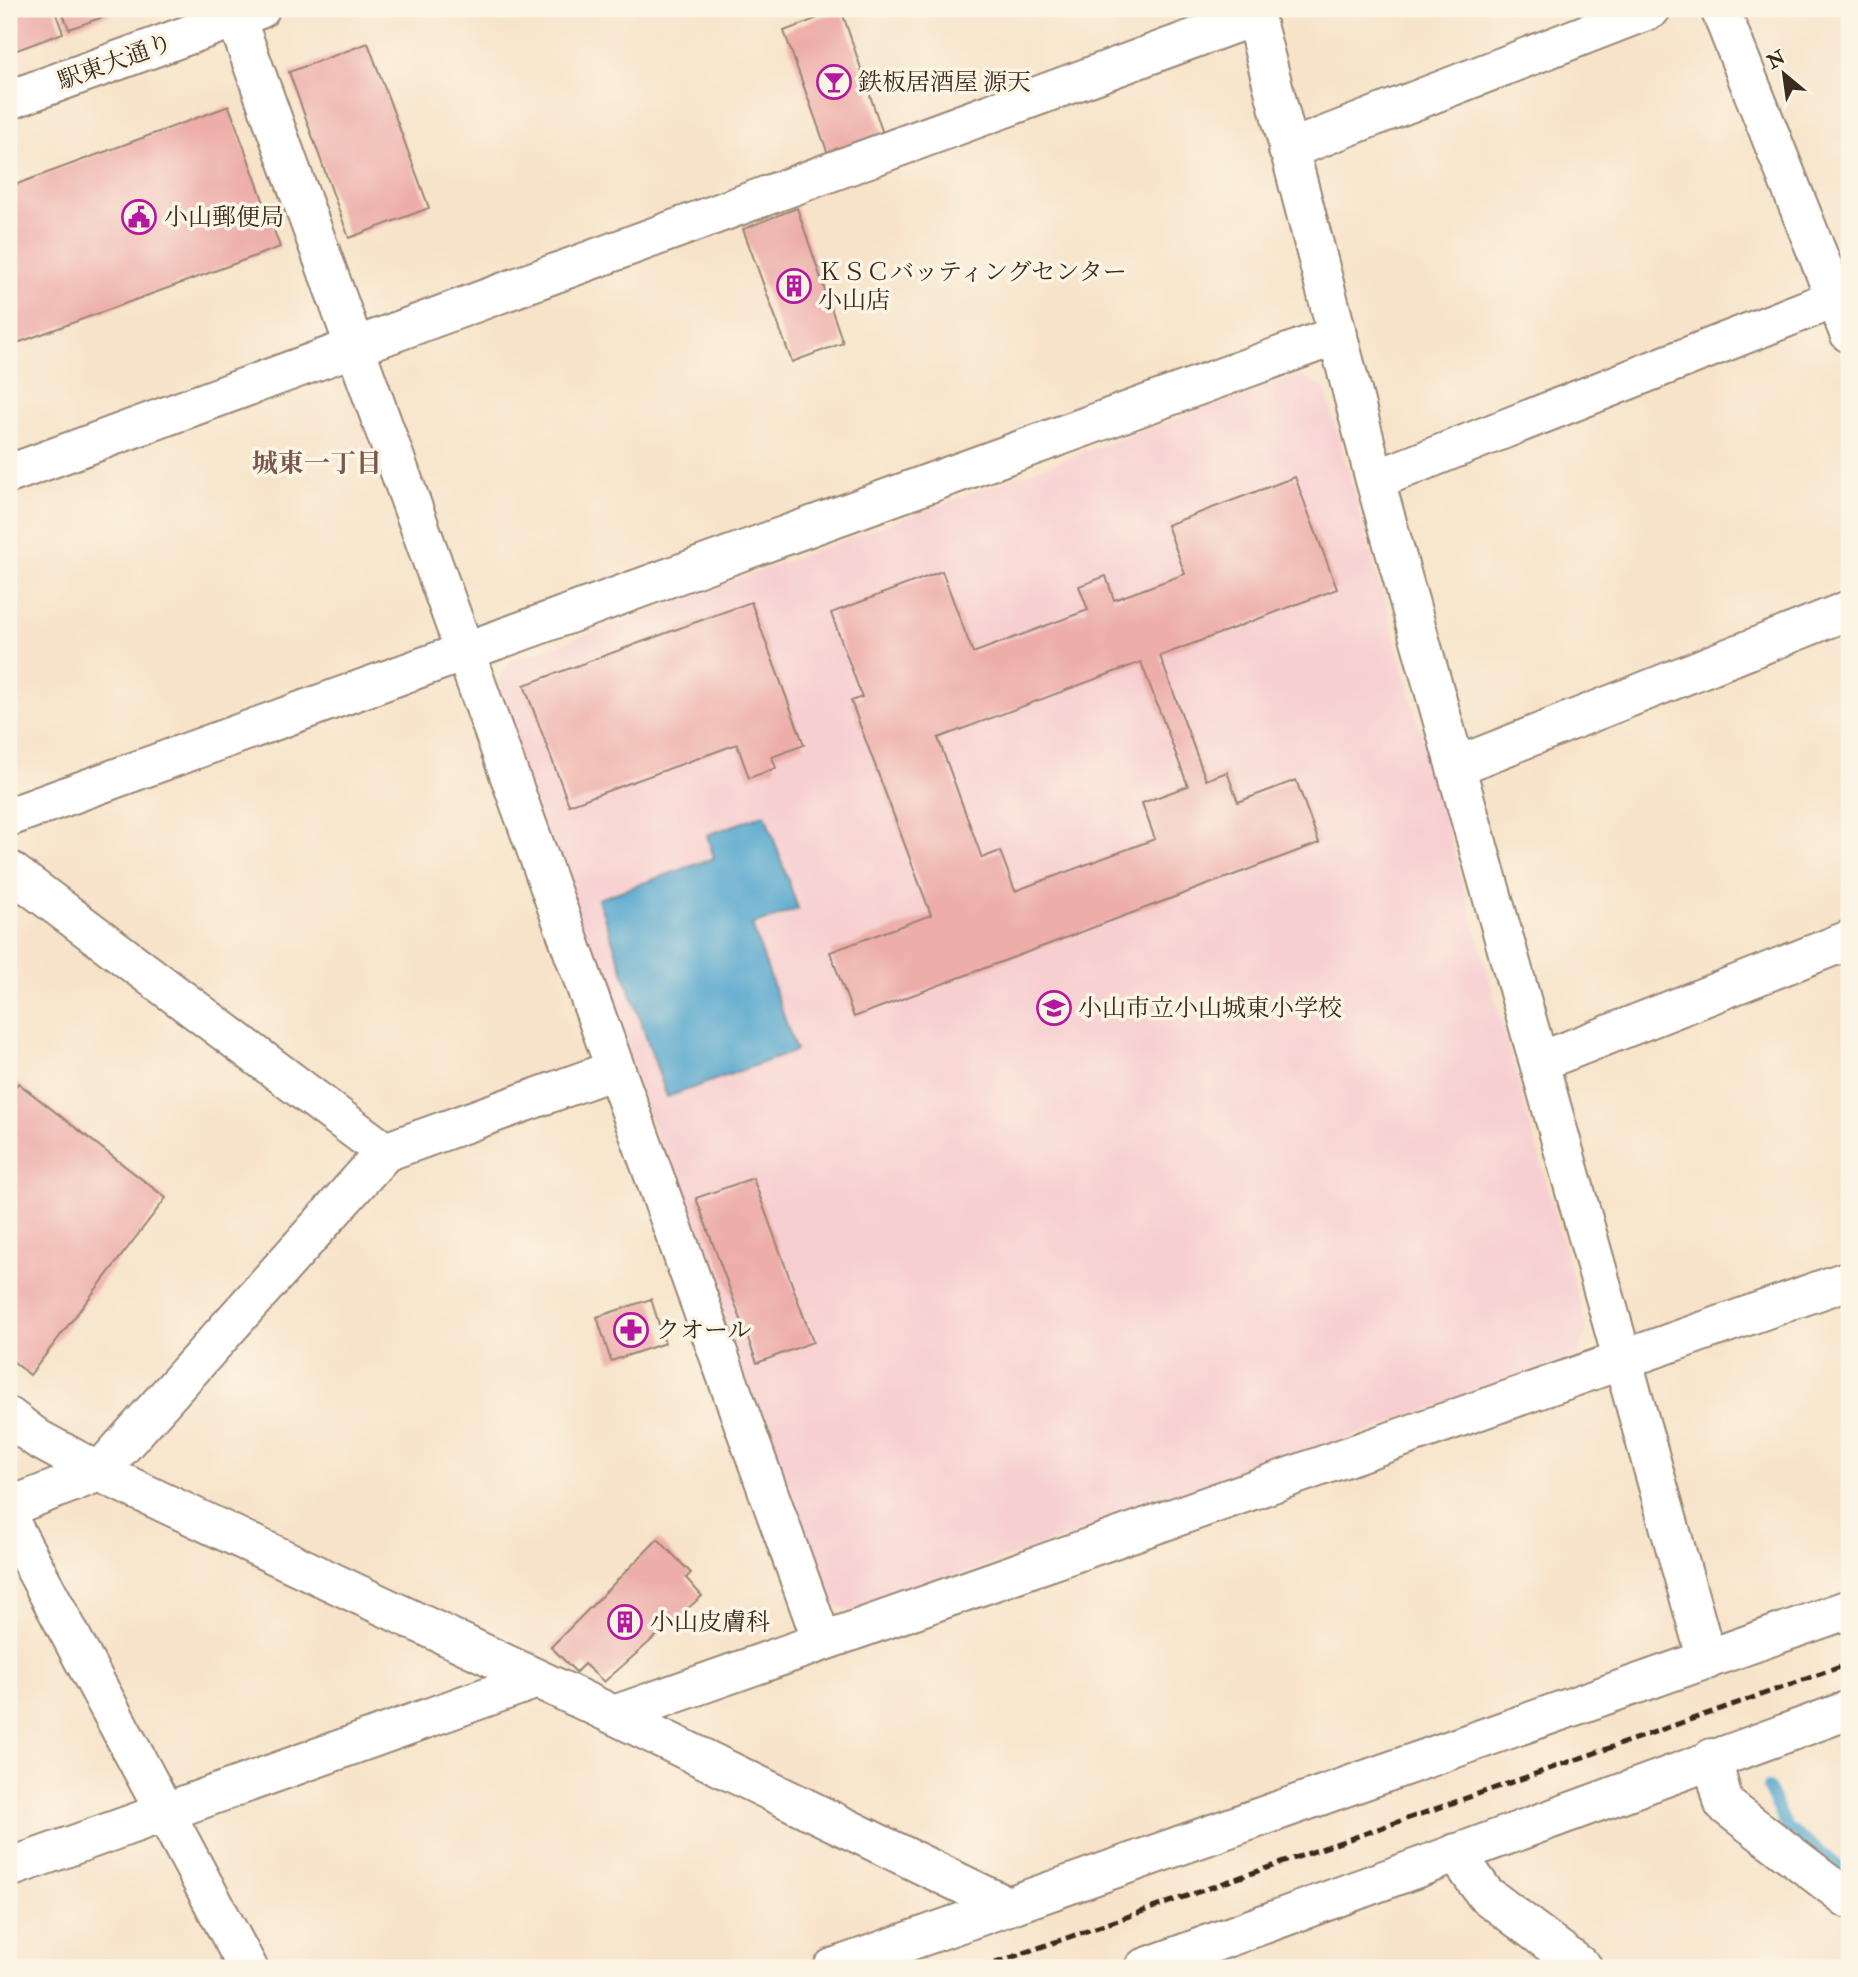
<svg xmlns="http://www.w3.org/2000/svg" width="1858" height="1977" font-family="'IM FELL Double Pica','Noto Serif JP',serif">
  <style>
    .built { fill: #f7cfd1 }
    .water { fill: #52a6ce; stroke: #466876; stroke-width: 2 }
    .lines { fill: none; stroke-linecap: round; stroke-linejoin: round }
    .stream { stroke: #52a6ce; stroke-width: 12 }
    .building { fill: #edada9; fill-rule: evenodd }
    .minor-casing { stroke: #998674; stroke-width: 42 }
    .minor { stroke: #fff; stroke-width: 38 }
    .rail { stroke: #3b2a1e; stroke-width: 5; stroke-dasharray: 10 5; stroke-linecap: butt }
    .labels { text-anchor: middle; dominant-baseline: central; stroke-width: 7; stroke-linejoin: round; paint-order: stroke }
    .street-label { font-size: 24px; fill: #3b2a1e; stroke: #fcf5e5 }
    .poi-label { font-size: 24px; fill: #3b2a1e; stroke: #fcf5e5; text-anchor: start }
    .neighbourhood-label { font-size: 26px; font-weight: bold; fill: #79584f; stroke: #fcf5e5 }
  </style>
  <rect width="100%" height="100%" fill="#fcf5e5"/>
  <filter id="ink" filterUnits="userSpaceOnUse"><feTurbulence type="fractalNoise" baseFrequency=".0143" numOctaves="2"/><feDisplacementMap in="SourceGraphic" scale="14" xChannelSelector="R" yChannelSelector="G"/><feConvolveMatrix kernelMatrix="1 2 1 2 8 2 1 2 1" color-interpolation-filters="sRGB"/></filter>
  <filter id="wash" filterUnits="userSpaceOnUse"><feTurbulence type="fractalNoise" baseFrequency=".00686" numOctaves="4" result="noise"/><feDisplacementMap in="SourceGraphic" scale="28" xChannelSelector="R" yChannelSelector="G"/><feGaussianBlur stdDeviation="1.57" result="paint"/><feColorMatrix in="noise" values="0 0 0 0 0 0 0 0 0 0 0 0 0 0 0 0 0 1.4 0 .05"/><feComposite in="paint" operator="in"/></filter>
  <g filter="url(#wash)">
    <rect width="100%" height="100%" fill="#f7e3c9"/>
    <path class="built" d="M1297,374l28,14 262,941 -10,29 -724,254 -29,-13 -330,-911 14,-25z"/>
    <path class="water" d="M765,814l33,95 -46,16 44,126 -129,46 -69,-198 116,-41 -7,-23z"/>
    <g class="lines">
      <path class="stream" d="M1768,1788l19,39 62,47"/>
    </g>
    <g id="blocks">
      <path class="building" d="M9,9h45l9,24 -54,20z
        M61,9h65l-57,20z
        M841,9l42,125 -55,20 -44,-123z
        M368,43l61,165 -80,30 -60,-166z
        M229,106l51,141 -271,99v-159z
        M797,208l46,135 -51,19 -49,-133z
        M1295,477l42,112 -177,67 46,124 21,-8 11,30 58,-22 23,63 -465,174 -24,-65 101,-37 -80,-214 11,-4 -31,-84 111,-42 31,82 115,-43 -9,-24 27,-10 8,24 71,-26 -18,-49zM1141,662l47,124 -46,17 13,36 -140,52 -15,-40 -18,7 -44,-120z
        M751,602l53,143 -32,12 4,11 -27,10 -12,-34 -168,61 -45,-120z
        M18,1083l148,115 -136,177 -21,-17v-264z
        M753,1178l60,164 -56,21 -61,-165z
        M651,1299l14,44 -54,18 -14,-44z
        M658,1539l33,34 -5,5 16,18 -98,86 -20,-18 -8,8 -25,-25z"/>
    </g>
  </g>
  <g filter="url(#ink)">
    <use href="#blocks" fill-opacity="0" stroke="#998674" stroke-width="2"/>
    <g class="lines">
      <g class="minor-casing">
        <path id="minor" d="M1253,9l122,471 332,1180
          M1720,9l129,324
          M236,18l586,1623
          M9,100l251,-91
          M1288,150l363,-141
          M9,474l1246,-458
          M1375,480l474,-187
          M1457,766l392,-156
          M9,817l1329,-482
          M9,870l376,282
          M1539,1062l310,-122
          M9,1417l29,22 61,33 515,243 391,190
          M9,1507l90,-35 286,-320 229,-82
          M9,1520l239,448
          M614,1715l1235,-435
          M1712,1758l12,46 125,95
          M1456,1853l29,41 98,74
          M9,1868l528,-189
          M833,1968l1016,-359
          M1144,1968l705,-258"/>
      </g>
      <use href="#minor" class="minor"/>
      <path class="rail" d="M981,1968l868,-304"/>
    </g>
  </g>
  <defs>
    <g id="bar-ring" transform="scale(1.75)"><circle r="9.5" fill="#fcf5e5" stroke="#b5179e" stroke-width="1.5"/><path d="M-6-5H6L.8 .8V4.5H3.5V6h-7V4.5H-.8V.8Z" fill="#b5179e"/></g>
    <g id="civic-ring" transform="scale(1.75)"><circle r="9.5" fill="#fcf5e5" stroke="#b5179e" stroke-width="1.5"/><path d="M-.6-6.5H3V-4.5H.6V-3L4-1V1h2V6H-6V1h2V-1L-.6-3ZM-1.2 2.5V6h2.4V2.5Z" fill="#b5179e"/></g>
    <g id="building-ring" transform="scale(1.75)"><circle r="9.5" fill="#fcf5e5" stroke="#b5179e" stroke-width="1.5"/><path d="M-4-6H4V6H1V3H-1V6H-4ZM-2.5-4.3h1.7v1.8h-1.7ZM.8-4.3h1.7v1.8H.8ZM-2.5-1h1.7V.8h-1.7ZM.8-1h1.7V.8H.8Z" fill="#b5179e"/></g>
    <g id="school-ring" transform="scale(1.75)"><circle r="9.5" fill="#fcf5e5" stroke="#b5179e" stroke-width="1.5"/><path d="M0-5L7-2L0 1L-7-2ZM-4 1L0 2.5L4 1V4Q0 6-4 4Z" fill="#b5179e"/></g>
    <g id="pharmacy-ring" transform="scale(1.75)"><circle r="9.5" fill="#fcf5e5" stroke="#b5179e" stroke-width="1.5"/><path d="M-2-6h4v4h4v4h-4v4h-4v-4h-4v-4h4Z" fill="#b5179e"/></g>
  </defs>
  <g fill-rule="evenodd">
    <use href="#bar-ring" x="834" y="82"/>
    <use href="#civic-ring" x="139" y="217"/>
    <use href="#building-ring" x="794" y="286"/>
    <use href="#school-ring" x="1054" y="1008"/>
    <use href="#pharmacy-ring" x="631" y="1330"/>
    <use href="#building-ring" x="625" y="1622"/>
  </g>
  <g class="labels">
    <g class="street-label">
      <text transform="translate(115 62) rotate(-20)">駅東大通り</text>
    </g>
    <g class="poi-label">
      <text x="858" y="82">鉄板居酒屋 源天</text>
      <text x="164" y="217">小山郵便局</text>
      <text x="818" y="272">ＫＳＣバッティングセンター<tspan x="818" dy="28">小山店</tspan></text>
      <text x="1078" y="1008">小山市立小山城東小学校</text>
      <text x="656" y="1330">クオール</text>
      <text x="650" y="1622">小山皮膚科</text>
    </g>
    <g class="neighbourhood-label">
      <text x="317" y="464">城東一丁目</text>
    </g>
  </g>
  <rect width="1858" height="1977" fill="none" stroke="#fcf5e5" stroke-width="35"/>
  <g transform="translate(1784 74) rotate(331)" stroke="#fcf5e5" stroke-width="5" paint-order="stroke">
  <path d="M0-5L12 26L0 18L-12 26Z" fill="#3b2a1e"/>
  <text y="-10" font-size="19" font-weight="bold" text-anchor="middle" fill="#3b2a1e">N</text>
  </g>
</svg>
